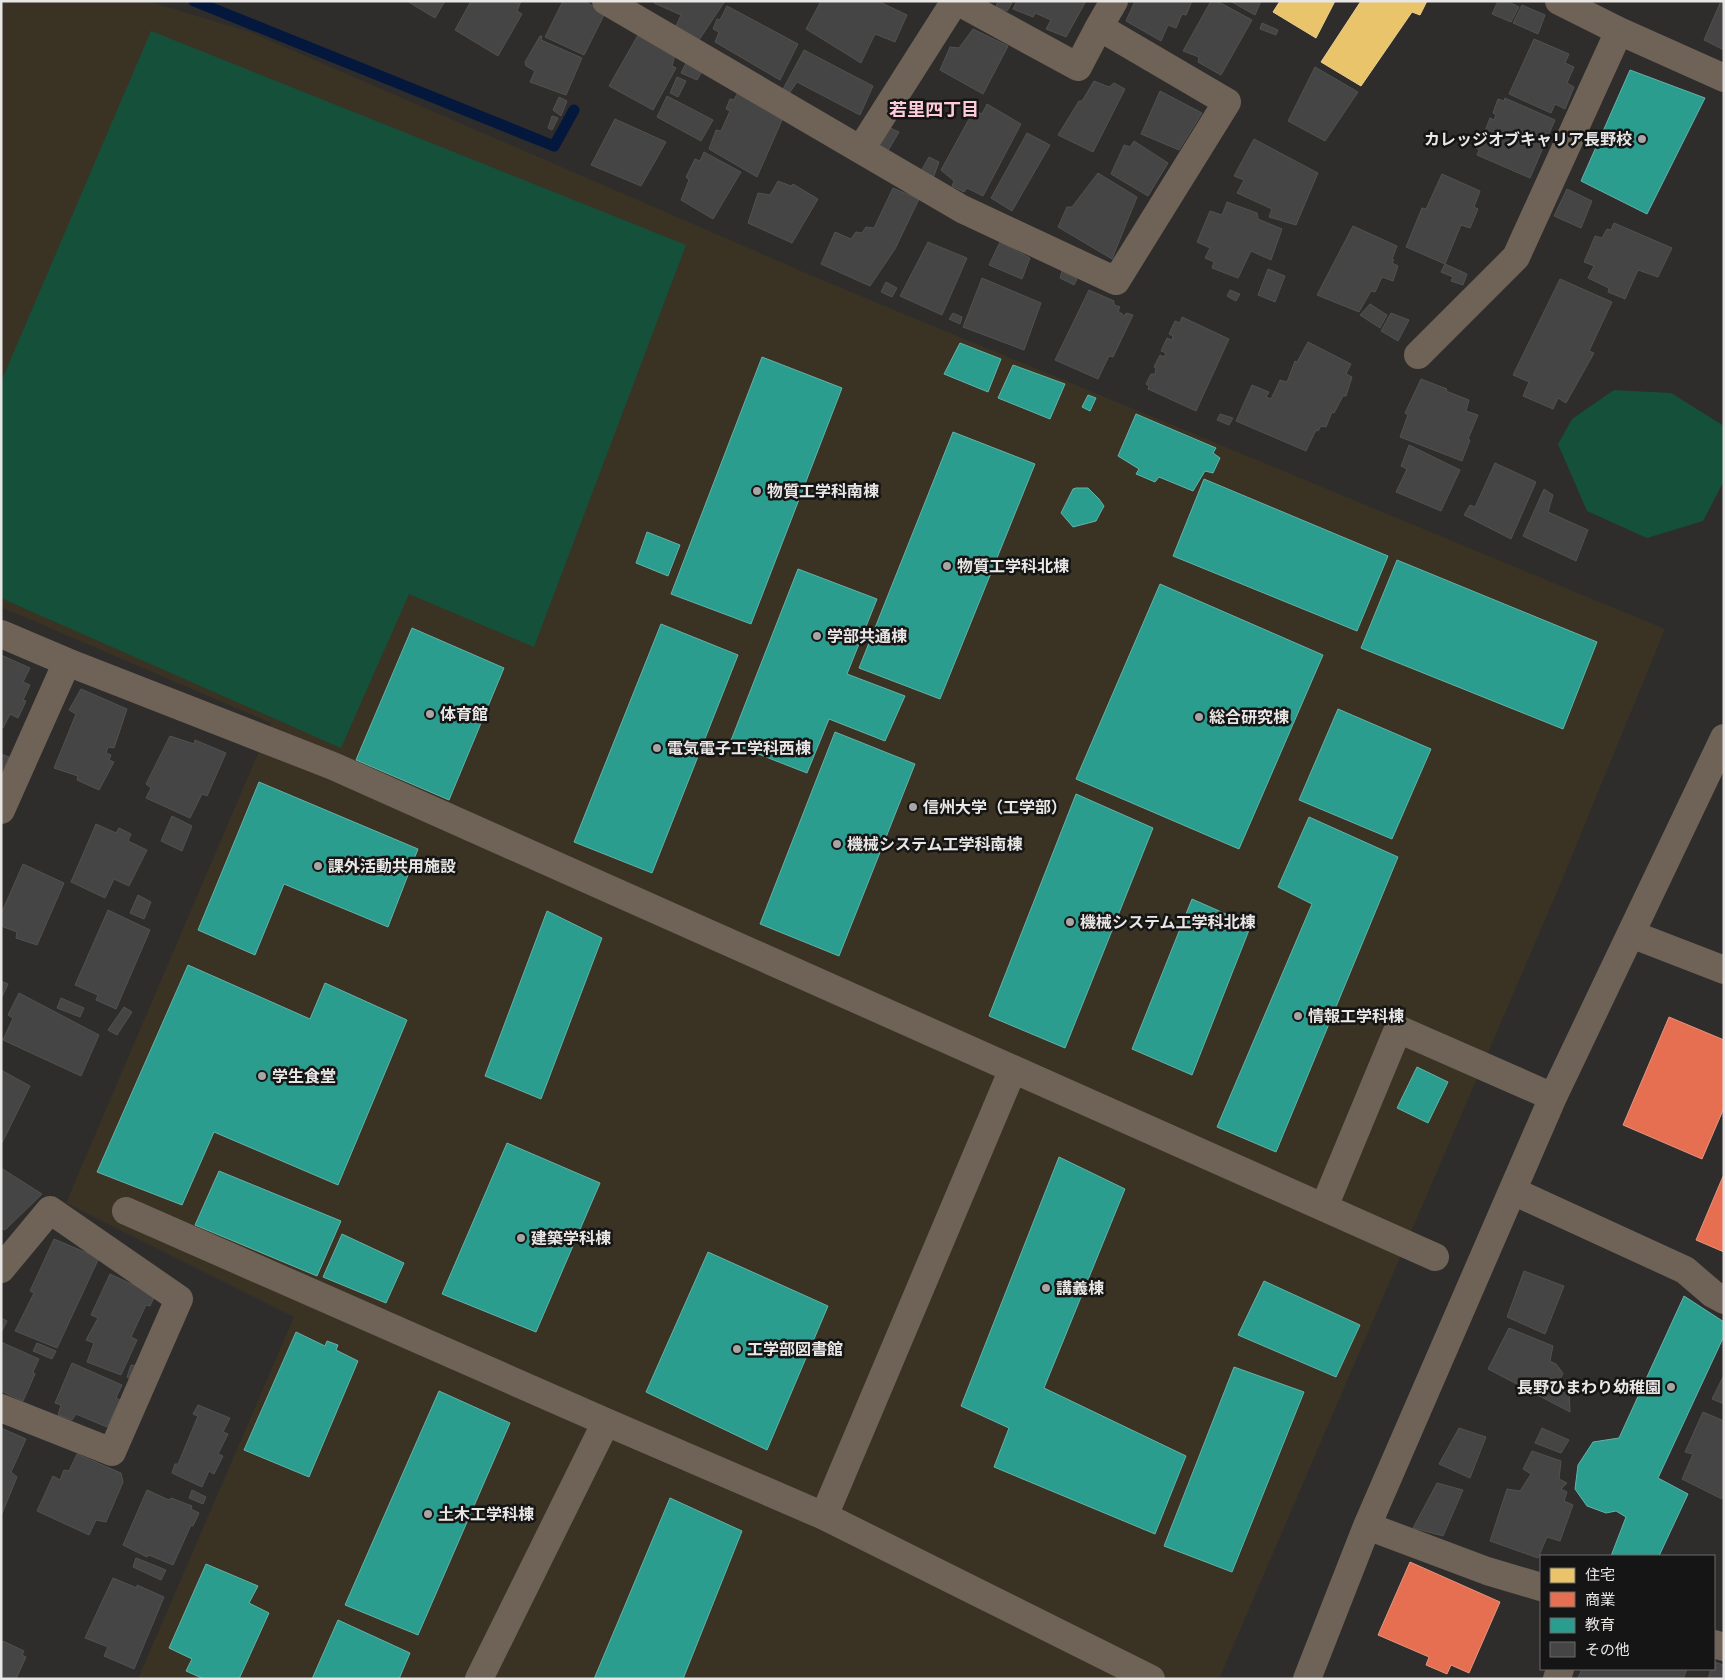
<svg xmlns="http://www.w3.org/2000/svg" width="1725" height="1680" font-family="'Roboto Condensed','Noto Sans JP',sans-serif">
  <style>
    .education { fill: #3a3324 }
    .green { fill: #15503b }
    .homes { fill: #e9c46a; stroke: #e9ce8f }
    .shops { fill: #e76f51; stroke: #e8937e }
    .schools { fill: #2a9d8f; stroke: #63b3a9 }
    .lines { fill: none; stroke-linecap: round; stroke-linejoin: round }
    .stream { stroke: #04173d; stroke-width: 11 }
    .building { fill: #464545; stroke: #515150 }
    .minor { stroke: #6e6356; stroke-width: 28 }
    .poi-dot { fill: #a8a6a5; stroke: #161515; stroke-width: 2 }
    .labels { text-anchor: middle; dominant-baseline: central; stroke-width: 5; stroke-linejoin: round; paint-order: stroke }
    .poi-label { font-size: 16px; font-weight: bold; fill: #e9e7e6; stroke: #161515; text-anchor: start }
    .neighbourhood-label { font-size: 18px; font-weight: bold; fill: #fdcbda; stroke: #161515 }
  </style>
  <rect width="100%" height="100%" fill="#2e2d2c"/>
  <path class="education" d="M1,1h146l103,31 572,248 843,349 -108,263 -338,787h-1081l156,-362 -228,-114 205,-480 -270,-116z"/>
  <path class="green" d="M151,31l535,214 -152,402 -125,-53 -68,154 -340,-150v-216z
    M1614,390l57,3 53,33v55l-21,40 -56,17 -60,-27 -29,-67 14,-25z"/>
  <path class="homes" d="M1280,1h55l-19,37 -43,-26z
    M1361,1h66l-7,14 -8,-3 -51,74 -40,-24z"/>
  <path class="shops" d="M1669,1017l55,23v68l-22,51 -79,-34z
    M1724,1174v78l-28,-12z
    M1410,1562l90,40 -31,71 -18,-8 -4,9 -21,-9 3,-8 -51,-22z"/>
  <path class="schools" d="M1630,70l75,28 -58,116 -66,-33z
    M960,343l41,16 -13,33 -44,-18z
    M762,357l80,31 -91,236 -80,-30z
    M1013,365l52,19 -15,35 -52,-21z
    M1088,395l8,3 -6,13 -8,-4z
    M1136,414l80,34 -3,5 7,5 -7,15 -8,-2 -12,20 -34,-14 -4,5 -19,-8 3,-5 -21,-13z
    M953,432l82,32 -95,235 -81,-31z
    M1204,479l184,77 -31,75 -184,-75z
    M1076,488h12l11,11 5,7 -8,15 -23,6 -12,-14 12,-24z
    M647,532l33,13 -12,31 -32,-13z
    M1397,560l200,82 -34,87 -202,-81z
    M798,569l79,30 -30,75 58,22 -20,45 -56,-22 -22,54 -77,-30z
    M1160,584l163,71 -84,194 -163,-70z
    M661,624l77,31 -86,218 -78,-31z
    M412,628l92,40 -55,132 -93,-40z
    M1338,709l93,40 -39,90 -93,-39z
    M835,732l80,32 -76,192 -79,-32z
    M259,782l159,67 -30,78 -104,-43 -29,71 -57,-25z
    M1076,794l77,34 -88,220 -76,-32z
    M1309,817l89,40 -122,295 -59,-25 95,-223 -34,-17z
    M1192,899l59,26 -59,150 -60,-26z
    M547,911l55,27 -61,161 -56,-23z
    M188,965l122,54 15,-36 82,37 -69,165 -124,-53 -32,73 -85,-33z
    M1417,1067l31,15 -20,41 -31,-15z
    M507,1143l93,40 -64,149 -94,-38z
    M1059,1157l66,32 -81,199 142,68 -31,78 -161,-67 15,-39 -48,-22z
    M219,1171l122,50 -24,55 -122,-51z
    M342,1234l62,29 -18,40 -63,-26z
    M708,1252l120,54 -61,144 -121,-58z
    M1264,1281l96,44 -24,52 -98,-42z
    M1684,1296l40,26v14l-66,142 30,16 -29,62h-48l15,-39 -10,-6 -10,2 -19,-7 -12,-17 3,-24 15,-23 26,-4z
    M296,1332l29,14 2,-5 11,4 -2,5 22,11 -49,116 -65,-27z
    M1234,1367l70,25 -72,180 -68,-26z
    M439,1391l71,32 -92,212 -73,-30z
    M670,1498l72,33 -59,148h-89z
    M206,1564l52,22 -9,17 20,10 -30,66h-35l-18,-8 6,-12 -23,-11z
    M338,1620l72,33 -11,26h-87z"/>
  <g class="lines">
    <path class="stream" d="M194,1l360,145 20,-36"/>
  </g>
  <path class="building" d="M407,1h38l-10,17z
    M471,1h50l-4,10 5,3 -24,42 -43,-26z
    M563,1h21l21,12 -21,42 -39,-18z
    M655,1h70l-26,39 -24,-12 6,-13 -27,-12z
    M821,1h57l29,14 -12,27 -20,-8 -14,29 -55,-34z
    M998,1h9l5,2 -5,8 -11,-4z
    M1017,1h69l-20,36 -20,-8 5,-9 -16,-7 -2,4 -20,-8z
    M1135,1h57l-6,14 -4,-1 -6,14 -8,-3 -7,16 -35,-20z
    M1211,1h6l35,19 -31,55 -23,-13 1,-5 -16,-6z
    M1230,1h31l-6,14z
    M1498,1h9l12,6 -8,15 -19,-8z
    M1721,1h3v49l-20,-10z
    M1522,5l23,10 -7,19 -25,-11z
    M727,6l71,38 -18,36 -65,-38 4,-10 -6,-3 4,-10 3,1z
    M1262,23l16,7 -2,5 -16,-6z
    M973,29l35,17 -25,48 -43,-24 10,-23 9,1z
    M638,35l37,20 -3,11 4,2 -23,42 -44,-24z
    M540,36h2l-1,4 41,18 -16,37 -36,-13 5,-11 -9,-5 -1,-4z
    M1534,39l35,15 -4,9 9,4 -7,16 7,4 -9,22 -10,-5 -4,9 -42,-19z
    M804,50l69,36 -13,29 -63,-33 -9,13 -6,-4z
    M687,61l17,7 -7,12 -16,-7z
    M1315,67l43,25 -33,49 -37,-20z
    M677,77l9,4 -8,16 -8,-4z
    M1094,81l15,6 5,-4 11,6 -32,63 -35,-17 21,-34h3z
    M1160,91l42,22 -23,37 -38,-16z
    M738,92l45,26 -26,59 -48,-28 7,-19 5,1 9,-20 -4,-2 4,-10 4,1z
    M667,96l46,24 -12,21 -44,-24z
    M559,97l8,4 -6,15 -8,-6z
    M1505,98l50,22 -25,58 -53,-23 2,-5 -4,-3 5,-13 5,1 2,-2 -2,-2 5,-13 4,2 2,-5 -3,-2 5,-14 6,2z
    M987,104l34,20 -38,72 -16,-8 -3,4 -12,-6 2,-5 -13,-11 33,-60 8,4z
    M552,116l6,2 -6,12 -4,-2z
    M615,119l51,23 -25,44 -50,-21z
    M886,126l13,6 -13,22 -13,-6z
    M1027,133l23,12 -38,66 -21,-13z
    M1254,139l64,34 -22,52 -27,-8 3,-8 -35,-16 7,-13 -10,-4z
    M1134,141l34,22 -20,33 -37,-22 13,-29 6,2z
    M704,152l37,20 -28,47 -32,-19 8,-20 -3,-3 9,-18 5,2z
    M929,157l10,5 -7,19 -11,-10z
    M1098,173l39,24 -25,62 -54,-32 9,-20h5z
    M1442,174l38,17 -6,16 4,2 -8,19 -9,-3 -16,39 -39,-17 16,-39 4,1z
    M778,181l13,5 2,-2 25,15 -26,44 -44,-20 10,-30 12,2z
    M893,188l26,11 -24,50 -25,37 -49,-22 14,-32 16,7 5,-7 6,1 4,-6 8,1z
    M1567,189l25,12 -11,27 -27,-12z
    M1227,202l30,11 1,6 24,10 -11,31 -20,-9 -13,27 -26,-10 2,-6 -9,-4 5,-10 -13,-6 13,-31 12,4z
    M1614,223l58,25 -14,29 -20,-7 -13,29 -17,-7 1,-4 -21,-10 6,-12 -10,-4 11,-26 7,2 5,-9 4,1z
    M1353,226l44,20 -5,13 2,1 -2,3 6,3 -5,15 -11,-4 -7,15 -4,-1 -12,21 -42,-17z
    M928,242l39,16 -25,57 -42,-19z
    M1000,242l30,16 -8,21 -33,-14z
    M1445,264l22,10 -4,11 -12,-4 2,-4 -12,-5z
    M1268,269l17,7 -10,26 -17,-7z
    M1062,271l15,8 -3,6 -14,-7z
    M982,278l59,25 -17,47 -61,-23z
    M1560,279l52,23 -23,49 5,2 -28,50 -8,-5 -5,11 -30,-13 6,-14 -16,-7z
    M886,282l11,6 -5,9 -11,-5z
    M1089,290l25,11v4l6,2 -2,4 7,5 1,-3 7,2 -20,42 -4,-1 -11,23 -43,-19z
    M1230,290l10,4 -4,7 -9,-5z
    M1370,304l17,11 -7,13 -20,-13z
    M953,313l9,4 -2,7 -11,-5z
    M1391,313l18,7 -11,21 -17,-10z
    M1182,317l47,22 -33,72 -48,-22 1,-3 -3,-2 5,-10h4l1,-6 -2,-1 6,-12 4,2 2,-4 -5,-2 6,-13 5,2 1,-4 -4,-2 6,-13 5,2z
    M1308,342l43,22 -5,10 6,3 -6,19h-3l-9,17 -2,-1 -6,15 -5,-1 -3,5 -2,-1 -10,21 -70,-30 16,-36 17,7 -3,5 5,2 9,-19 7,2 8,-21 2,1z
    M1421,379l26,10 -1,2 23,9 -3,11 12,4 -10,24 2,1 -8,21 -62,-24 8,-22 -3,-2z
    M1220,414l13,4 -4,7 -12,-5z
    M1409,445l51,25 -19,41 -45,-19 11,-23 -6,-3z
    M1495,463l41,19 -25,57 -47,-24 6,-10 5,2z
    M1544,489l9,6 -5,17 40,18 -12,31 -53,-25z
    M1,655l29,13 -7,14 7,3 -7,15 3,1 -8,17 -8,-4 -7,14 -2,-1z
    M81,689l46,20 -13,39 -6,-1 -2,6 5,2 -2,5 5,2 -15,28 -22,-10 1,-4 -24,-8 22,-54 -7,-4z
    M170,736l24,8 1,-4 31,13 -19,43 -5,-2 -12,24 -44,-20 5,-10 -5,-4z
    M1,754l8,3 -4,8 4,2 -8,15z
    M172,816l20,10 -10,25 -21,-10z
    M96,824l20,9 3,-5 12,6 -3,7 19,9 -18,36 -15,-7 -9,19 -34,-16z
    M23,864l41,19 -27,62 -21,-7 1,-6 -16,-6v-12z
    M138,895l13,7 -7,17 -14,-6z
    M108,910l42,20 -34,79 -20,-9 2,-5 -23,-10z
    M1,981l7,3 -6,13 -1,-1z
    M19,993l80,42 -18,41 -78,-36 10,-22 -5,-3z
    M61,998l23,10 -4,9 -23,-9z
    M124,1007l8,5 -15,23 -9,-5z
    M1,1070l29,16 -28,57 -1,-1z
    M1,1168l41,26 -37,36 -4,-2z
    M54,1239l45,19 -42,90 -42,-17 19,-38 -4,-2z
    M1524,1271l40,15 -19,48 -38,-17z
    M110,1274l45,21 -5,11 -4,-1 -15,32 6,3 -16,35 -34,-13 7,-19 -8,-3 12,-22 -7,-3z
    M1,1318l6,3 -6,12z
    M1509,1328l44,18 -3,15 6,3 7,9 -4,10 10,6 1,23 -82,-43z
    M1,1342l38,17 -6,13 2,2 -12,27 -22,-10z
    M37,1343l19,8 -4,8 -19,-8z
    M72,1363l50,22 -6,13 4,2 -13,27 -31,-13 -4,6 -14,-5 3,-10 -6,-2z
    M131,1365l6,1 -5,14 -5,-3z
    M1724,1375v29l-12,-5z
    M198,1405l32,13 -7,14 5,2 -10,20 5,2 -9,18 -5,-3 -7,16 -30,-14 3,-9h3l20,-48 -5,-2z
    M1703,1412l21,9v74l-2,4 -40,-20 11,-25 -8,-2z
    M1,1428l25,11 -15,33 6,5 -16,39z
    M1459,1428l27,9 -16,41 -31,-14z
    M1542,1428l27,12 -8,13 -26,-10z
    M1532,1451l29,10 -2,18 8,4 -6,6 6,3 -3,9 9,4 -13,36 -13,-4 -9,21 -48,-17 17,-52 13,2 11,-17 -8,-5z
    M77,1454l44,19 2,9 -17,40 -10,-2 -7,15 -52,-24 16,-35 7,4 4,-10 5,1z
    M1437,1483l26,7 -20,46 -30,-8z
    M147,1490l22,10 2,-2 21,8 -1,3 8,4 -6,13 -2,-1 -18,40 -24,-10 -2,2 -24,-12z
    M192,1490l14,7 -3,7 -14,-6z
    M136,1558l30,12 -5,10 -28,-13z
    M113,1578l24,10v-3l27,12 -30,72 -30,-13 4,-9 -23,-9z
    M3,1641l21,10 -2,4 4,2 -10,22h-15v-34z
    M1714,1662l10,3v14h-16l3,-10h3z
    M1582,1669h105l-4,10h-103l-2,-1z"/>
  <g class="lines">
    <path class="minor" d="M606,1l356,208 154,72 111,-179 -128,-75 15,-26
      M957,1l121,66 21,-40
      M1559,1l60,30 105,47
      M861,149l94,-148
      M1418,355l98,-98 103,-226
      M1,634l66,28 266,104 1102,491
      M1,810l66,-148
      M1631,934l93,36
      M1513,1191l172,79 28,24 11,6
      M1324,1207l74,-178 155,68
      M126,1211l480,211 218,94 327,163
      M1,1269l49,-59 129,89 -67,153 -111,-44
      M824,1516l189,-447
      M1367,1526l120,45 54,16
      M1714,1644l10,3
      M479,1679l127,-257
      M1307,1679l60,-153 186,-429 171,-359
      M1557,1679l3,-10"/>
  </g>
  <g class="poi-dot">
    <circle cx="1642" cy="139" r="5"/>
    <circle cx="757" cy="491" r="5"/>
    <circle cx="947" cy="566" r="5"/>
    <circle cx="817" cy="636" r="5"/>
    <circle cx="430" cy="714" r="5"/>
    <circle cx="1199" cy="717" r="5"/>
    <circle cx="657" cy="748" r="5"/>
    <circle cx="913" cy="807" r="5"/>
    <circle cx="837" cy="844" r="5"/>
    <circle cx="318" cy="866" r="5"/>
    <circle cx="1070" cy="922" r="5"/>
    <circle cx="1298" cy="1016" r="5"/>
    <circle cx="262" cy="1076" r="5"/>
    <circle cx="521" cy="1238" r="5"/>
    <circle cx="1046" cy="1288" r="5"/>
    <circle cx="737" cy="1349" r="5"/>
    <circle cx="1671" cy="1387" r="5"/>
    <circle cx="428" cy="1514" r="5"/>
  </g>
  <g class="labels">
    <g class="poi-label">
      <text x="1632" y="139" text-anchor="end">カレッジオブキャリア長野校</text>
      <text x="767" y="491">物質工学科南棟</text>
      <text x="957" y="566">物質工学科北棟</text>
      <text x="827" y="636">学部共通棟</text>
      <text x="440" y="714">体育館</text>
      <text x="1209" y="717">総合研究棟</text>
      <text x="667" y="748">電気電子工学科西棟</text>
      <text x="923" y="807">信州大学（工学部）</text>
      <text x="847" y="844">機械システム工学科南棟</text>
      <text x="328" y="866">課外活動共用施設</text>
      <text x="1080" y="922">機械システム工学科北棟</text>
      <text x="1308" y="1016">情報工学科棟</text>
      <text x="272" y="1076">学生食堂</text>
      <text x="531" y="1238">建築学科棟</text>
      <text x="1056" y="1288">講義棟</text>
      <text x="747" y="1349">工学部図書館</text>
      <text x="1661" y="1387" text-anchor="end">長野ひまわり幼稚園</text>
      <text x="438" y="1514">土木工学科棟</text>
    </g>
    <g class="neighbourhood-label">
      <text x="934" y="109">若里四丁目</text>
    </g>
  </g>
  <rect width="1725" height="1680" fill="none" stroke="#e9e7e6" stroke-width="5"/>
  <rect x="1540" y="1555" width="175" height="115" fill="#161515" stroke="#6a6969"/>
  <rect x="1550" y="1568" width="25" height="15" fill="#e9c46a" stroke="#6a6969"/>
  <text x="1585" y="1580" font-size="15" fill="#e9e7e6">住宅</text>
  <rect x="1550" y="1592" width="25" height="15" fill="#e76f51" stroke="#6a6969"/>
  <text x="1585" y="1605" font-size="15" fill="#e9e7e6">商業</text>
  <rect x="1550" y="1618" width="25" height="15" fill="#2a9d8f" stroke="#6a6969"/>
  <text x="1585" y="1630" font-size="15" fill="#e9e7e6">教育</text>
  <rect x="1550" y="1642" width="25" height="15" fill="#464545" stroke="#6a6969"/>
  <text x="1585" y="1655" font-size="15" fill="#e9e7e6">その他</text>
</svg>
